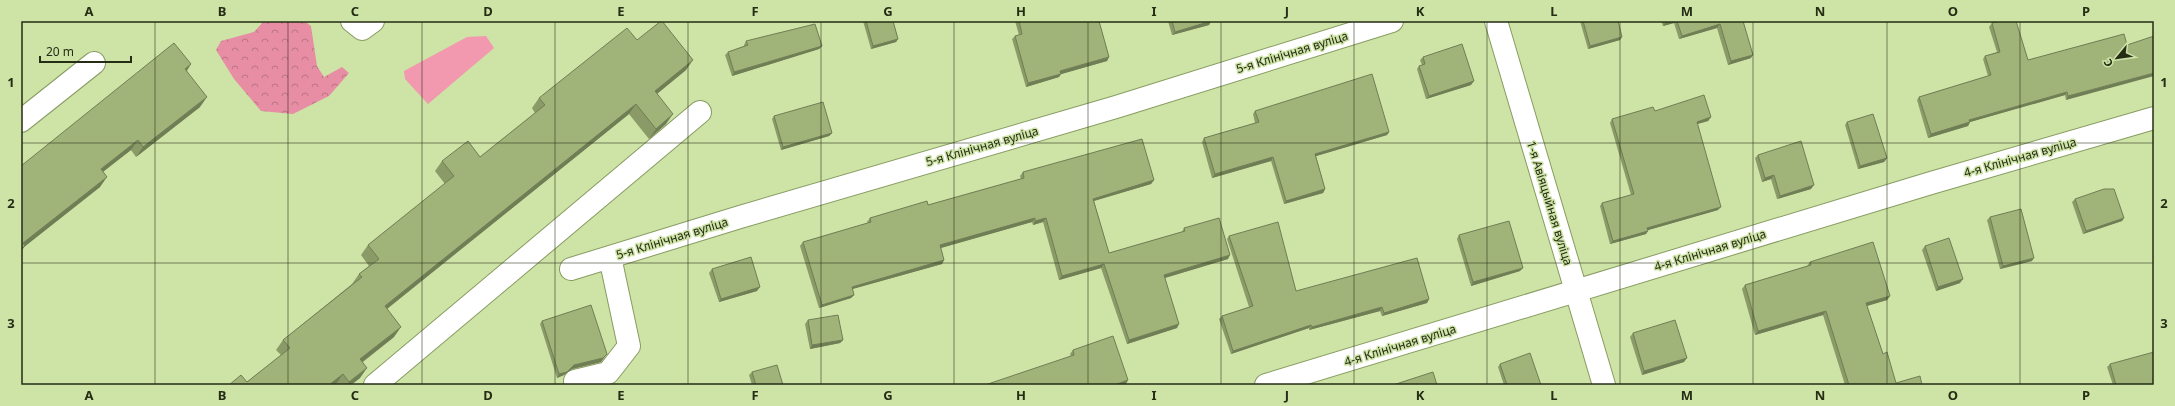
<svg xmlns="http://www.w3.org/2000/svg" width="2175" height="406" font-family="'Noto Sans',sans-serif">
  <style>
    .grass { fill: #f298af }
    .forest { fill: url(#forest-crowns) }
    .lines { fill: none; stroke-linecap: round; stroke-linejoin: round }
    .minor-casing { stroke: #889c62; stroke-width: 24 }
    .minor { stroke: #fff; stroke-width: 22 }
    .wall { fill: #8a9b68 }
    .shaded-wall { fill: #707e55 }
    .building { fill: #a0b479; stroke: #707e55 }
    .grid { fill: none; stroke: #252d15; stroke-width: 1; stroke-opacity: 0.55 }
    .labels { text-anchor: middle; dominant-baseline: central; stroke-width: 3; stroke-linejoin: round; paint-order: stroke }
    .street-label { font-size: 12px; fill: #252d15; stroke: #cee3a6 }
    .neatline { fill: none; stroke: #252d15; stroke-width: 1.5 }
    .grid-label { font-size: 13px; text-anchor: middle; font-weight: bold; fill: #252d15 }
  </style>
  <defs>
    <pattern id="forest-crowns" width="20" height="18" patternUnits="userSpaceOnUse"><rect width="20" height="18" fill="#e78da4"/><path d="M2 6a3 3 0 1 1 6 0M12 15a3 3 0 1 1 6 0" fill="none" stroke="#bb7484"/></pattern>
  </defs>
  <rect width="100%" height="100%" fill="#cee3a6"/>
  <path class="grass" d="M486,36l8,12 -66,56 -23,-25 -1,-8 63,-34z"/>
  <path class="forest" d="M264,21h40l7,5 6,40 7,11 18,-10 7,6 -20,23 -36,18 -32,-3 -27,-32 -18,-29 5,-9 33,-9z"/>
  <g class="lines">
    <g class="minor-casing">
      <path id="minor" d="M352,21l10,8 11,-8
        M1496,21l108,364
        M21,121l73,-58
        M571,269l169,-52 376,-110 276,-86
        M575,381l33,-8 21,-27 -19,-89
        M375,385l325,-273
        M1266,385l665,-202 223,-65"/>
    </g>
    <use href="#minor" class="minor"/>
  </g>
  <path class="wall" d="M863,21h30l5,18 -2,3 -25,7z
    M1015,21h84l10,36 -2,4 -46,13 -2,3 -33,10 -14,-48 3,-3 4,-1z
    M1168,21h43l-2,4 -37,10z
    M1580,21h38l2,19 -32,9z
    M1661,21h82l8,37 -23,7 -11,-37 -38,11 -5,-16 -11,3z
    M1992,23l36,37 96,-26 -58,66 -1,-5 -95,27 -2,4 -40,12 -11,-38 2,-3 69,-21 -5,-17 2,-3 12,-4 -8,-25z
    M746,41l76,5 -3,3 -87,27 -7,-21 3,-3 16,-6v-1z
    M1423,57l48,28 -45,14 -9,-30 2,-3 3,-1 -2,-5z
    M191,64l-4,7 13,36 -64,50 -5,-7 -28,21 -3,16 -76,60 -3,5v-86z
    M686,70l-29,24 9,30 -17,15 -20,-25 -242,195 7,28 -31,25 -3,16 -9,7 -104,-3 34,-27 -5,-5 7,-10 69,-56 7,-10 10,-8 -8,-11 7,-10 77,-61 -10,-13 7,-10 38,-4 55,-44 -3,-5 7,-10z
    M1255,111l134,21 -2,3 -71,21 9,33 -2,4 -39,11 -13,-43 -59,17 -10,-36 2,-4 51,-15 -2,-9z
    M1655,111l56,6 -3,4 -11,3 21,86 -70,20 -2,4 -36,10 -10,-38 2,-3 29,-8 -21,-72 2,-4z
    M774,116l58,17 -3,3 -48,14 -9,-31z
    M1847,122l40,36 -3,4 -26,7 -13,-44z
    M1758,155l53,34 -34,10 -6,-20 -9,3 -7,-24z
    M1023,172l131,8 -3,4 -57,17 15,52 73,-21 2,-4 44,31 -63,19 12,50 -50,16 -26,-76 -42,12 -16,-58 -10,3 -1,-3 -91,26 3,12 -2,4 -90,25 2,6 -3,3 -32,10 -19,-62 3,-4 65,-19 -1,-1 3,-4 58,-13 93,-26 -1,-3z
    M2075,199l49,19 -2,3 -39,13 -11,-32z
    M1990,217l42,44 -32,8 -13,-49z
    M1459,235l61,36 -49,15 -14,-47z
    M1229,236l67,55 133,8 -2,4 -45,13 -2,-5 -71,19v-2l-78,26 -12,-35 3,-3 27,-9 -22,-68z
    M1925,246l35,37 -24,8 -14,-41z
    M1810,262l80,34 -3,4 -20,6 16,48 13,29 26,2h-77l-22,-70 -68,20 -13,-46 3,-4 62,-19z
    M712,269l45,22 -38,11 -10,-29z
    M808,320l35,20 -3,3 -30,6 -5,-25z
    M542,321l59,41 -29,7 -8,6 -7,3 -17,-54z
    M1633,333l51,29 -42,13 -12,-38z
    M1073,350l53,34 -55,-28 -1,-2z
    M1500,364l41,21h-37l-6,-18z
    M2110,364l44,21h-41l-6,-18z
    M752,372l31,13h-31l-3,-10z"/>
  <path class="shaded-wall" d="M1211,21l-2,4 -37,10 3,-3z
    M1672,21h4l-2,2 -11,3 2,-3z
    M1720,24l-3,4 -38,11 3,-3z
    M1622,37l-2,3 -32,9 2,-3z
    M898,39l-2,3 -25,7 2,-3z
    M822,46l-3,3 -87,27 2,-4z
    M1753,55l-2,3 -23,7 3,-4z
    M1109,57l-2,4 -49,14 2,-4z
    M693,60l-7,10 -38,31 7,-10z
    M191,64l-7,10 1,-5z
    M2154,73v3l-88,24 2,-4z
    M1061,74l-2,3 -33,10 2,-4z
    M1474,81l-3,4 -45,14 3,-3z
    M2067,92l-2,3 -95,27 -2,4 -40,12 3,-4 38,-14z
    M207,97l-7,10 -64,50 7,-10z
    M636,104l-7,10 -251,202 7,-10z
    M673,114l-7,10 -17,15 7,-10z
    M1711,117l-3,4 -14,4 3,-3z
    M1389,132l-2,3 -74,22 2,-3z
    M832,133l-3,3 -48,14 2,-3z
    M138,140l-7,10 -37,29 7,-10z
    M1273,157l-2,4 -59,17 3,-4z
    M1887,158l-3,4 -26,7 2,-3z
    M1774,175l-3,4 -9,3 3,-4z
    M107,177l-7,10 -76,60 -3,5v-6l2,-3z
    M1154,180l-3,4 -61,18 3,-3z
    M1814,185l-3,4 -34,10 3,-3z
    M1325,189l-2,4 -39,11 2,-3z
    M1721,207l-3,3 -73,21 2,-3z
    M1035,218l-3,4 -95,27 3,-4z
    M1046,218l-3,4 -10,3 2,-4z
    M2124,218l-2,3 -39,13 3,-3z
    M1648,231l-2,3 -36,10 3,-3z
    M1230,255l-2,4 -67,20 3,-4z
    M2034,258l-2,3 -32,8 3,-3z
    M944,260l-2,4 -93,26 3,-3z
    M1104,264l-3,4 -42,12 3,-4z
    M1523,268l-3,3 -49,15 2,-4z
    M1963,279l-3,4 -24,8 2,-4z
    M760,287l-3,4 -38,11 2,-3z
    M854,295l-3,3 -32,10 3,-3z
    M1890,296l-3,4 -24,7 3,-4z
    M1429,299l-2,4 -45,13 2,-3z
    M1382,307l-2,4 -71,19 3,-3z
    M1826,311l-3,4 -68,20 3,-4z
    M1179,324l-2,4 -50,16 2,-4z
    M1311,325l-2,3 -78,26 2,-3z
    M401,327l-7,10 -41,32 7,-10z
    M843,340l-3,3 -30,6 2,-4z
    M607,354l-6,8 -29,7 -8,6 -7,3 2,-4 15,-9z
    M1687,358l-3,4 -42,13 2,-4z
    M367,368l-7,10 -9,7h-4l2,-3z
    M343,374l-7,10 -1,1h-6z
    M1128,380l-2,4 -4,1h-8z"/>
  <path class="building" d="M661,21h1l31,39 -38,31 18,23 -17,15 -20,-25 -251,202 16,21 -41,32 7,9 -18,14 -6,-8 -14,11h-100l12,-10 6,7 43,-34 -7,-8 79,-63 -3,-3 20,-15 -11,-14 86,-69 -12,-15 26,-20 12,16 65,-52 -6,-7 88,-70 10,12z
    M866,21h27l5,18 -25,7z
    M1019,21h80l10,36 -49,14 1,3 -33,9 -13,-47 7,-2z
    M1172,21h39l-36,11z
    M1583,21h35l4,16 -32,9z
    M1665,21h7l-7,2z
    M1677,21h66l10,34 -22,6 -11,-37 -38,12z
    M2000,21h16l12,39 96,-26 3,11 27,-9v37l-86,23 -1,-4 -98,28 1,2 -39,12 -12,-37 72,-22 -6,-19 15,-4 -8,-29z
    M815,24l7,22 -88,26 -6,-20 20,-7 -2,-4z
    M174,43l17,21 -6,5 22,28 -64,50 -5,-7 -37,29 6,8 -84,66 2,3 -4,3v-83z
    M1462,44l12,37 -45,15 -10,-30 6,-2 -2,-7z
    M1372,74l17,58 -74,22 10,35 -39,12 -13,-44 -58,17 -11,-36 55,-16 -4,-11z
    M1704,95l7,22 -14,5 24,85 -74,21 1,3 -35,10 -11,-38 32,-9 -22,-75 41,-12 2,4z
    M823,102l9,31 -49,14 -9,-31z
    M1873,114l14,44 -27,8 -13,-44z
    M1142,139l12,41 -61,19 16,54 76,-22 -1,-3 35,-10 11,37 -66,20 15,49 -50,16 -25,-76 -42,12 -16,-58 -11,3v-3l-95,27 4,15 -92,27 2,8 -32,10 -19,-63 68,-20 -1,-4 57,-17 1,4 96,-27 -1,-6z
    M1801,141l13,44 -34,11 -6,-21 -9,3 -7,-23z
    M2104,189h10l10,29 -38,13 -11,-32z
    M2021,209l13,49 -31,8 -13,-49z
    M1509,221l14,47 -50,14 -14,-47z
    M1278,222l18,69 121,-33 12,41 -45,14 -2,-6 -70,20 -1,-2 -78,26 -11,-35 31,-10 -24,-70z
    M1949,238l14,41 -25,8 -13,-41z
    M1873,242l17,54 -24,7 17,51 4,-2 9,31 24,-7 2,9h-73l-23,-74 -68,20 -13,-46 66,-20 -1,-3z
    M751,257l9,30 -39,12 -9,-30z
    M591,305l16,49 -4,4 -29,7 -7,7 -8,2 -17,-53z
    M838,315l5,25 -31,5 -4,-25z
    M1675,320l12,38 -43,13 -11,-38z
    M1113,336l15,44 -14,5h-129l89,-30 -1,-5z
    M2154,352v26h-1l1,7h-38l-6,-21z
    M1530,353l11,32h-34l-7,-21z
    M777,365l6,20h-27l-4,-13z
    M1433,372l4,13h-44z"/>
  <path class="grid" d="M155,21v364M288,21v364M422,21v364M555,21v364M688,21v364M821,21v364M954,21v364M1088,21v364M1221,21v364M1354,21v364M1487,21v364M1620,21v364M1753,21v364M1887,21v364M2020,21v364M21,143h2133M21,263h2133"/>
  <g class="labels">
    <g class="street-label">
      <text transform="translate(1292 52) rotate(-17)">5-я Клінічная вуліца</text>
      <text transform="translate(982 146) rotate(-16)">5-я Клінічная вуліца</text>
      <text transform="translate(2020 157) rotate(-16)">4-я Клінічная вуліца</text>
      <text transform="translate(1550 203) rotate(73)">1-я Авіяцыйная вуліца</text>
      <text transform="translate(672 238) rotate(-17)">5-я Клінічная вуліца</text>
      <text transform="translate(1710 250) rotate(-17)">4-я Клінічная вуліца</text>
      <text transform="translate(1400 345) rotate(-17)">4-я Клінічная вуліца</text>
    </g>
  </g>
  <rect width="2175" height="406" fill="none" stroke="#cee3a6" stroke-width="44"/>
  <g transform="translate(2117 58) rotate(241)" stroke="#cee3a6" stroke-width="3" paint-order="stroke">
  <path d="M0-3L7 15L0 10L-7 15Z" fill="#252d15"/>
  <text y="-6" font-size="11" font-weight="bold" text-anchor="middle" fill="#252d15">С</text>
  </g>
  <path d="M40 56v6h91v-6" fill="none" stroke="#252d15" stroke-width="2"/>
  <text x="46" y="56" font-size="12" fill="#252d15" stroke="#cee3a6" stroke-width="3" paint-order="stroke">20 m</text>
  <rect x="22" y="22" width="2131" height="362" class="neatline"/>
  <g class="grid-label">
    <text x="89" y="16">A</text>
    <text x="222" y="16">B</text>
    <text x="355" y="16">C</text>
    <text x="488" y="16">D</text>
    <text x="621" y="16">E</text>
    <text x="755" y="16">F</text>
    <text x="888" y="16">G</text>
    <text x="1021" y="16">H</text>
    <text x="1154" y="16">I</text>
    <text x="1287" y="16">J</text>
    <text x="1420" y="16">K</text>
    <text x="1554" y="16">L</text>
    <text x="1687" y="16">M</text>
    <text x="1820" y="16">N</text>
    <text x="1953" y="16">O</text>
    <text x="2086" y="16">P</text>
    <text x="11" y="87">1</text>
    <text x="2164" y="87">1</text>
    <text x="11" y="208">2</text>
    <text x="2164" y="208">2</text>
    <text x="11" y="328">3</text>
    <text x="2164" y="328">3</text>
    <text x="89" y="400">A</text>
    <text x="222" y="400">B</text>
    <text x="355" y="400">C</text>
    <text x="488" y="400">D</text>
    <text x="621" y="400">E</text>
    <text x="755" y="400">F</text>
    <text x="888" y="400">G</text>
    <text x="1021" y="400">H</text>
    <text x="1154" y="400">I</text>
    <text x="1287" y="400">J</text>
    <text x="1420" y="400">K</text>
    <text x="1554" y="400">L</text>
    <text x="1687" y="400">M</text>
    <text x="1820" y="400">N</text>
    <text x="1953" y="400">O</text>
    <text x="2086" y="400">P</text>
  </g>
</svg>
